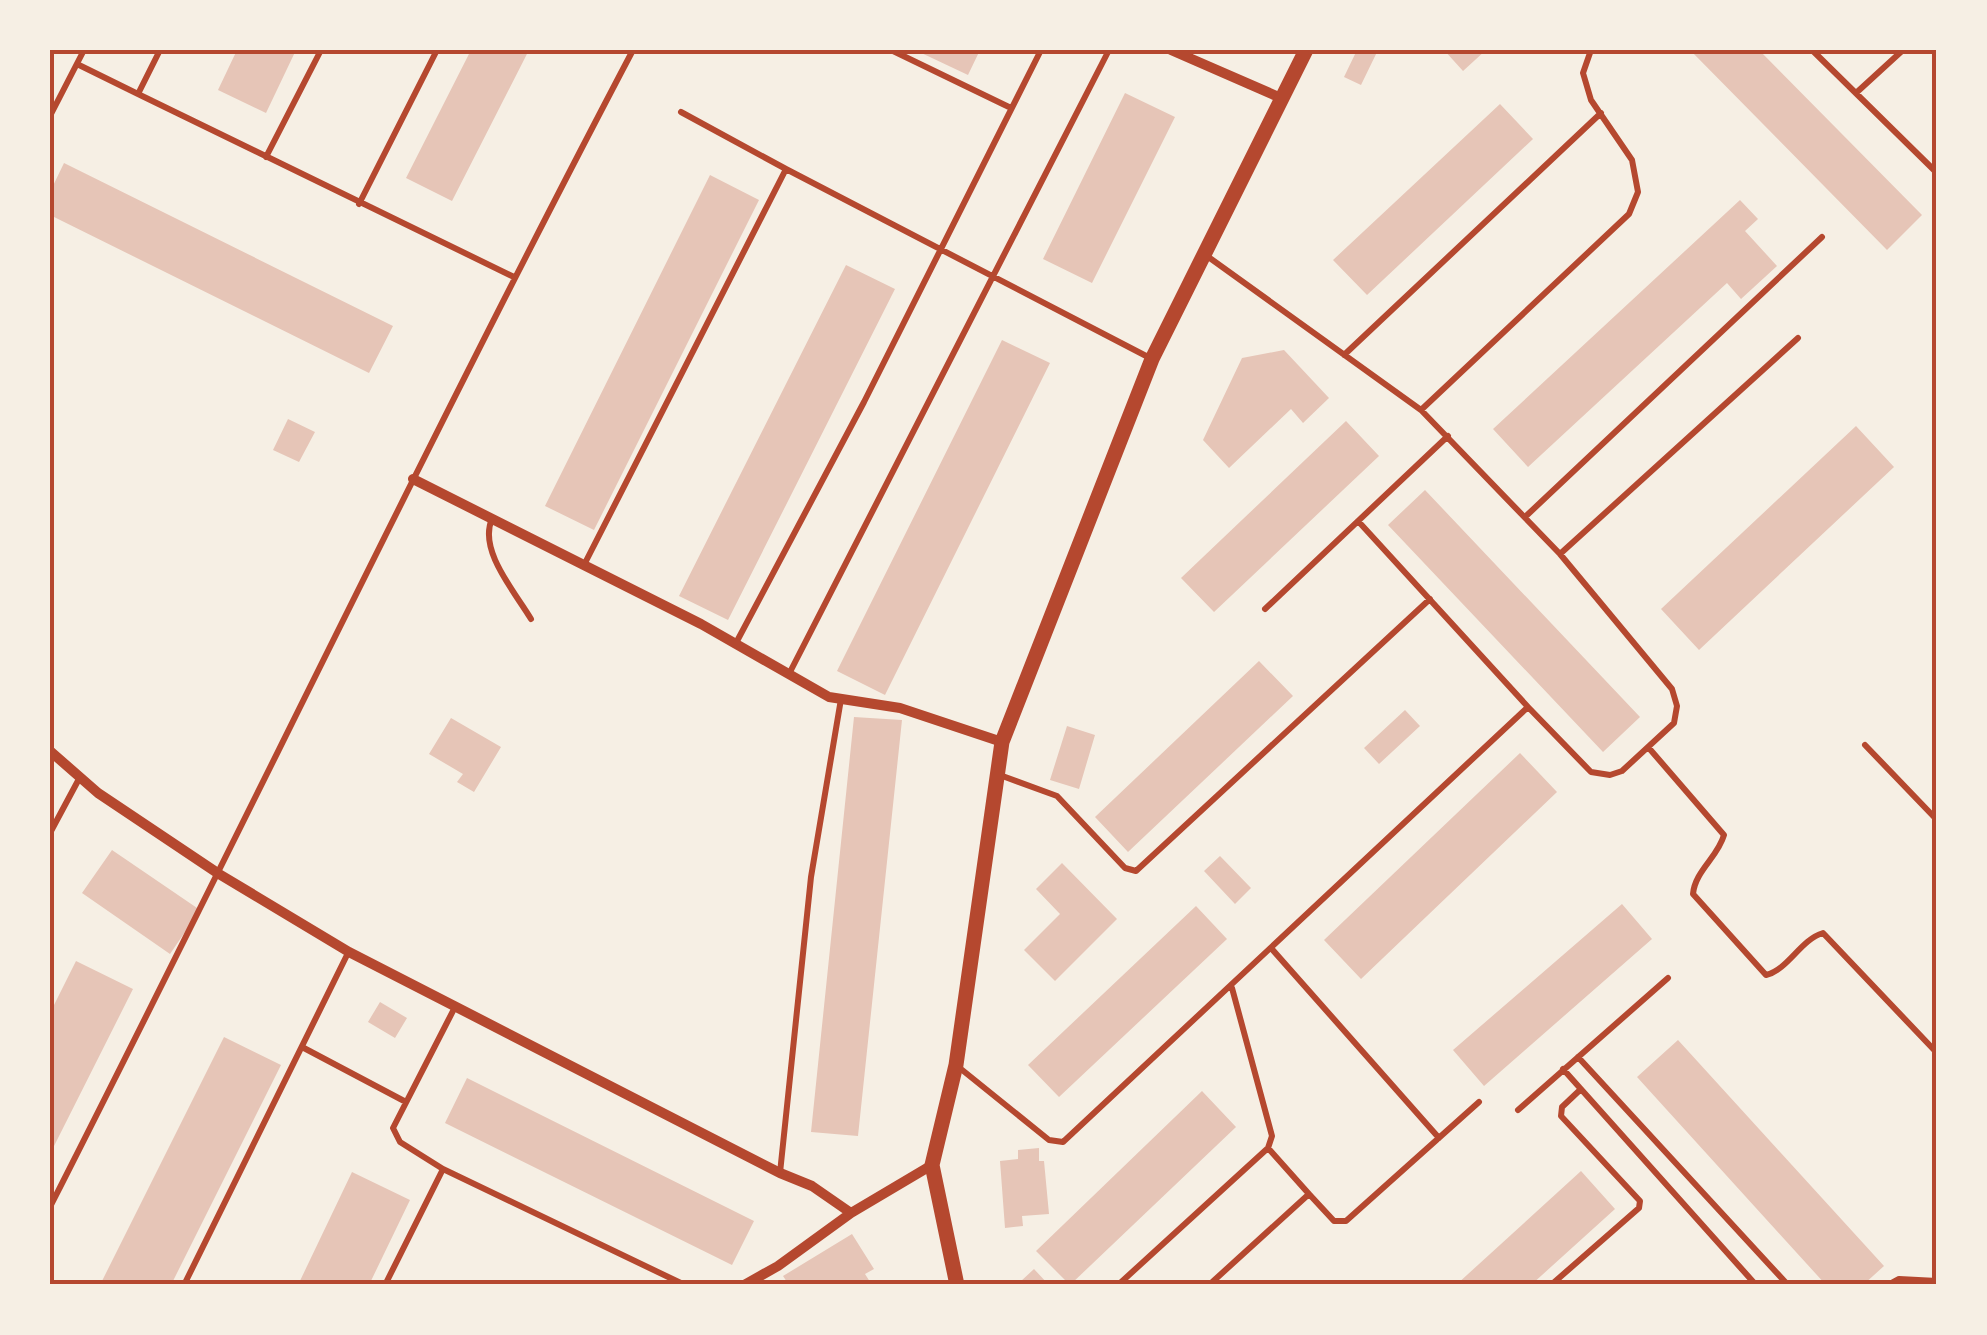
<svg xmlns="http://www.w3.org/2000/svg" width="1987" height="1335" font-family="'Sofia Sans Condensed',sans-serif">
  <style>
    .building { fill: #e6c5b7 }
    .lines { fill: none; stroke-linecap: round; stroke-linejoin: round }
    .service { stroke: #b5482f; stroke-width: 6 }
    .minor { stroke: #b5482f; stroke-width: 10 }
    .tertiary { stroke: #b5482f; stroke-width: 15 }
    .neatline { fill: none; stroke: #b5482f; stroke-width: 4 }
  </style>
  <rect width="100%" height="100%" fill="#f6efe4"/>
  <path class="building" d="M237,50h59l-30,63 -48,-23z
    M471,50h58l-77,151 -46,-23z
    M915,50h65l-12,25z
    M1357,50h21l-17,35 -17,-8z
    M1444,50h42l-23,21z
    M1690,50h69l163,165 -35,35z
    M1125,93l50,24 -83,166 -49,-24z
    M1500,104l33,35 -166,156 -34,-35z
    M64,163l329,163 -24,47 -319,-158v-23z
    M710,175l49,25 -165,330 -49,-24z
    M1740,200l18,19 -13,12 32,35 -36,33 -14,-16 -199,184 -35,-38z
    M846,265l49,24 -167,331 -49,-24z
    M1002,340l48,23 -165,332 -48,-24z
    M1284,350l45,48 -26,25 -12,-14 -62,59 -26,-28 39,-82z
    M288,419l27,13 -16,30 -26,-12z
    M1346,421l33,35 -165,156 -33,-34z
    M1856,426l38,41 -195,183 -38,-41z
    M1425,490l215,227 -37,35 -215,-227z
    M1259,661l34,35 -165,156 -33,-35z
    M1405,710l15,16 -41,38 -15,-16z
    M854,717l48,3 -44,416 -47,-4z
    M451,718l50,29 -27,45 -17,-10 6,-8 -34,-20z
    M1067,726l28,9 -16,54 -29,-9z
    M1520,753l37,39 -196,187 -37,-39z
    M112,850l88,60 -30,44 -88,-61z
    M1220,856l31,32 -16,16 -31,-33z
    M1062,863l55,56 -62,62 -31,-31 36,-36 -24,-25z
    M1622,904l30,35 -168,147 -31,-36z
    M1196,906l31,33 -168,158 -31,-32z
    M76,961l57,28 -83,165v-141z
    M380,1002l27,16 -12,20 -27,-16z
    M224,1037l57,28 -110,220h-71z
    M1678,1040l206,226 -21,19h-37l-189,-208z
    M467,1078l287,143 -22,44 -287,-142z
    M1202,1091l34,36 -166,158 -34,-34z
    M1039,1148v13h5l5,53 -27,2 1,10 -18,2 -5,-67 18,-2v-9z
    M1581,1171l34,38 -84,76h-75z
    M352,1172l58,28 -41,85h-71z
    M852,1234l22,35 -9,5 7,11h-83l-6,-9z
    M1034,1269l15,16h-26l-3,-3z"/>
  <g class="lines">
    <path class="service" d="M160,50l-22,44 376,183
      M891,50l120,58
      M1812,50l125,123
      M77,64l61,30
      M1856,93l47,-43
      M681,112l105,57
      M50,116l34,-66
      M266,157l55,-107
      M359,204l78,-154
      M1344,355l257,-242
      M1421,410l208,-196 9,-22 -6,-32 -41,-60 -8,-27 8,-23
      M1525,517l297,-280
      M492,519c-14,31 23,73 39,100
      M1358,521l170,186
      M1560,554l238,-216
      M584,565l202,-396 364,189
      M1265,609l183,-173
      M736,643l128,-241 177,-352
      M789,674l320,-624
      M1865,745l72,75
      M1648,747l76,88c-6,22 -29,36 -31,59l73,81c23,-6 34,-35 57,-42l114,120
      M997,774l60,22 68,72 11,3 294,-272
      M50,833l30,-56
      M1271,948l168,190
      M302,1047l104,55
      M1578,1057l210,228
      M956,1065l93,75 14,2 465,-435 63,65 19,3 12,-4 52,-48 3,-17 -5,-17 -112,-135 -139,-144 -214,-154
      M1563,1069l193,216
      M1518,1110l150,-132
      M1268,1148l41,46
      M443,1169l-43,-27 -7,-14 62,-121
      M780,1173l31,-296 30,-178
      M50,1207c196,-385 382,-775 583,-1157
      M184,1285l164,-332
      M385,1285l58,-116 242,116
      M1118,1285l150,-137 4,-12 -40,-148
      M1209,1285l100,-91 25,27h12l133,-119
      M1551,1285l88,-77 1,-7 -79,-85 1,-9 19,-18
      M1888,1285l11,-6 38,2"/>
    <path class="minor" d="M1171,50l110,48
      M413,479l288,145 128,73 71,11 102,34
      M50,751l48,42 121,81 130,78 431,221 32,13 39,27 81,-48
      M744,1285l34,-19 73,-53"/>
    <path class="tertiary" d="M957,1285l-25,-120 24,-100 46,-323 150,-383 154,-309"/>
  </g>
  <rect width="1987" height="1335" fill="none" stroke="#f6efe4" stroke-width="105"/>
  <rect x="52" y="52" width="1882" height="1230" class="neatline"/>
</svg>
